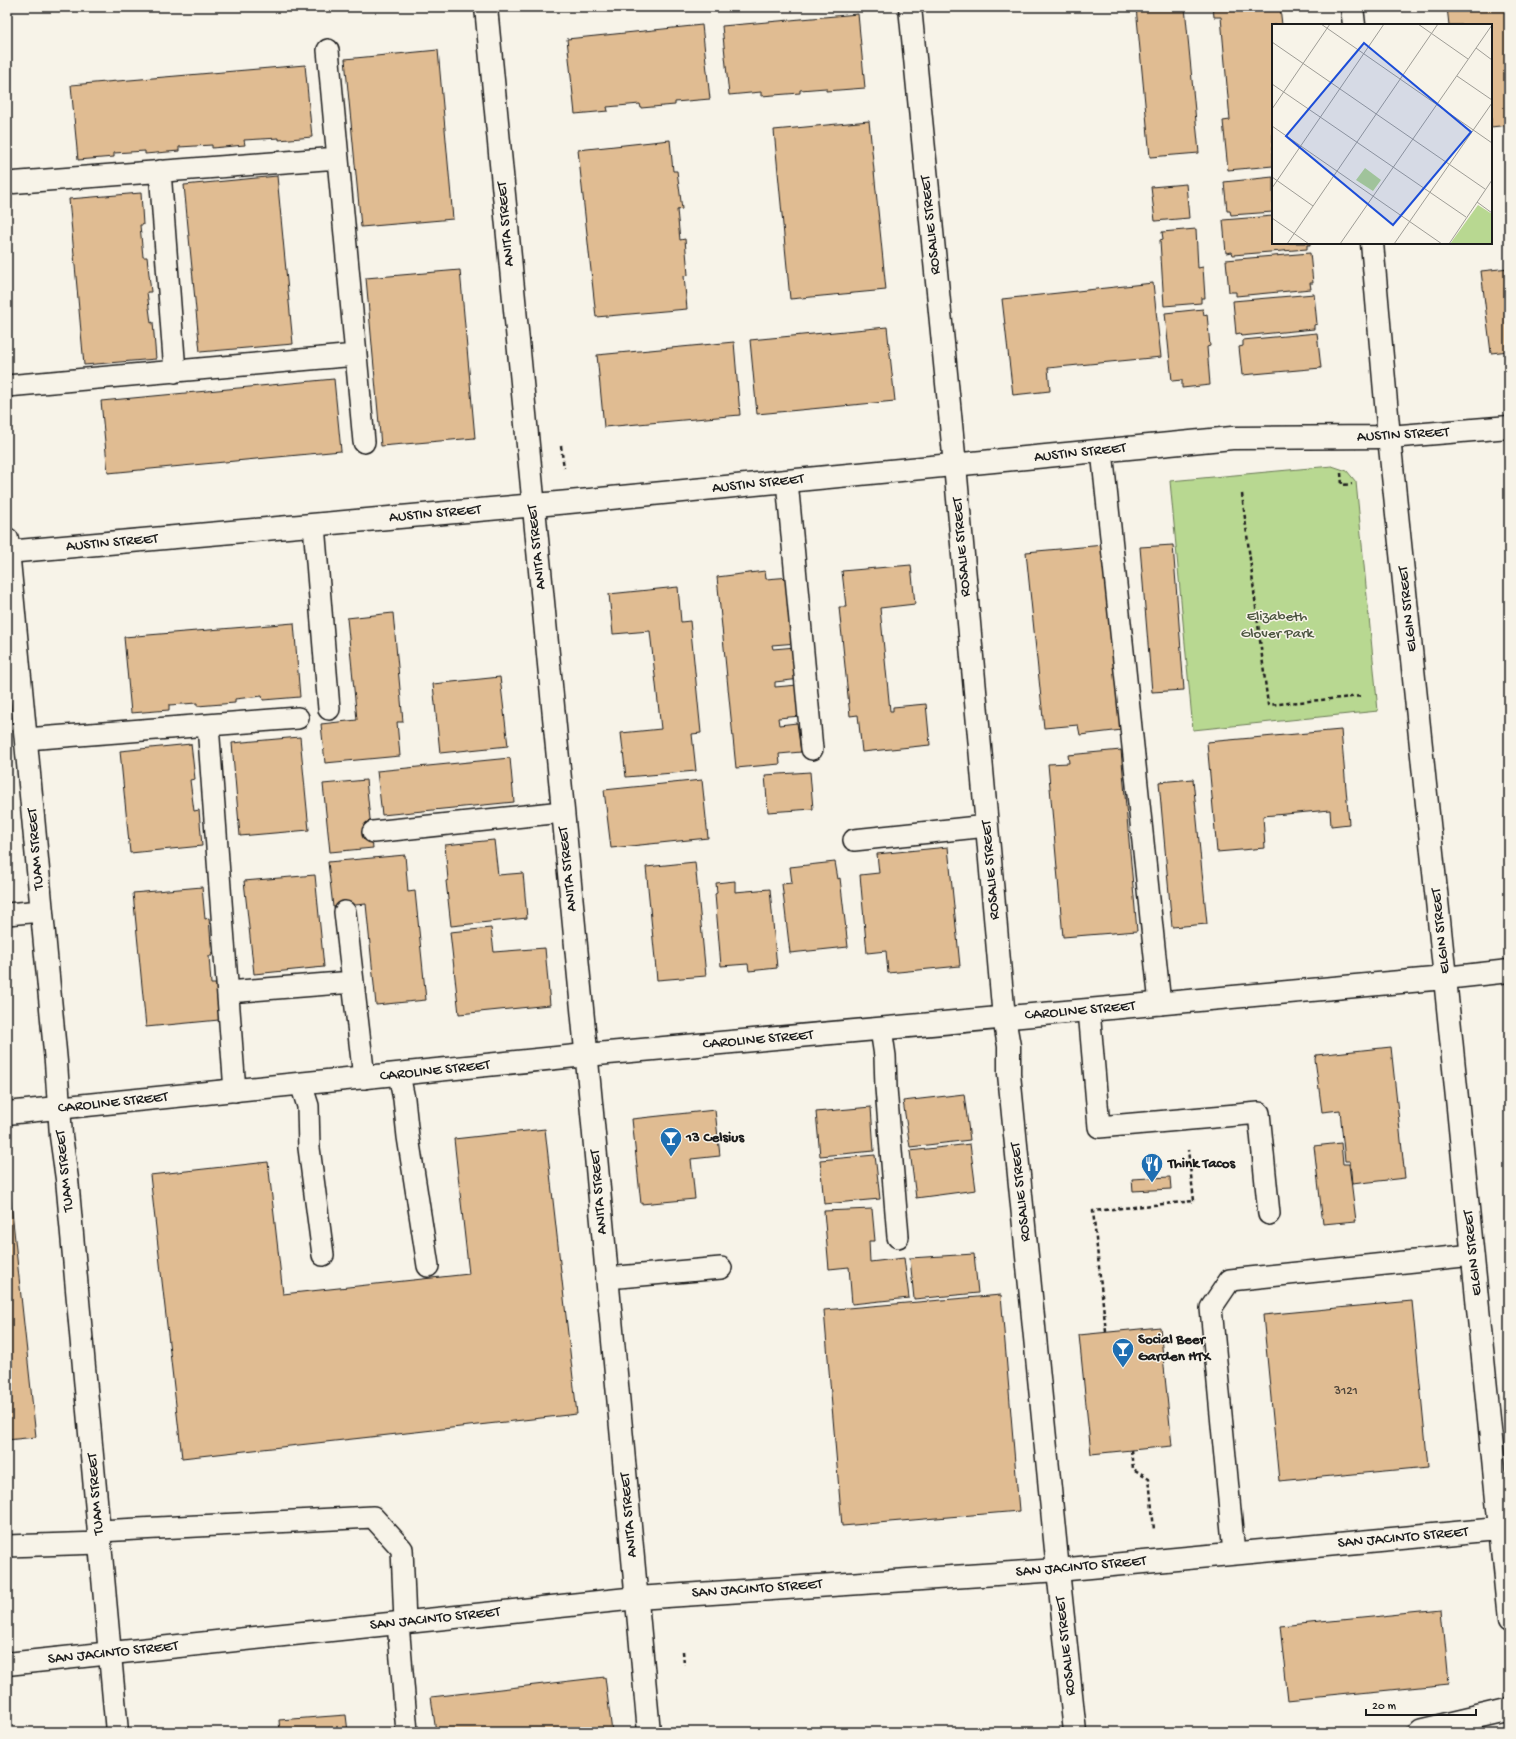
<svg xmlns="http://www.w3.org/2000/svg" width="1516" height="1739" font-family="'Gochi Hand',sans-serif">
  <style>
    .green { fill: #b8d891; stroke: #6a7a56 }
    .building { fill: #e0bc92; stroke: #1c1c1c }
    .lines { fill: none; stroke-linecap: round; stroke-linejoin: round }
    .lane-casing { stroke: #1c1c1c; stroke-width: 24 }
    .street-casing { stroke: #1c1c1c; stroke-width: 25 }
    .secondary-casing { stroke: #1c1c1c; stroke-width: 25 }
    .primary-casing { stroke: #1c1c1c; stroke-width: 25 }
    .path { stroke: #1c1c1c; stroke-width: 2.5; stroke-dasharray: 4 3; stroke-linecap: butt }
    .lane { stroke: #f7f3e8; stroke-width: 21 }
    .street { stroke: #f7f3e8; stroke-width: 22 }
    .secondary { stroke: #f7f3e8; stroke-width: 22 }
    .primary { stroke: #f7f3e8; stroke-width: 22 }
    .labels { text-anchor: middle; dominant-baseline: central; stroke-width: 3; stroke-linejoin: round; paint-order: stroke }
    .number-label { font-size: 13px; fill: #4d443a }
    .street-label { font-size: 15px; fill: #1c1c1c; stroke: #f7f3e8 }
    .park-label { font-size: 15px; fill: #4b543f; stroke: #f7f3e8 }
    .poi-label { font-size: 15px; font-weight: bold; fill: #1c1c1c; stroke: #f7f3e8; text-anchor: start }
    .inset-road { fill: none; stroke: #9f9d96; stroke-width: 1 }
    .view { fill: #1d4ed8; fill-opacity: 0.15; stroke: #1d4ed8; stroke-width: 2 }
    .inset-edge { fill: none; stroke: #1c1c1c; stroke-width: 2 }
  </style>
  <rect width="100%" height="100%" fill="#f7f3e8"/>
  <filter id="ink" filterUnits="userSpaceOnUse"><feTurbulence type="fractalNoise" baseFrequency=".025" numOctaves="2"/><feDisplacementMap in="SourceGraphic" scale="8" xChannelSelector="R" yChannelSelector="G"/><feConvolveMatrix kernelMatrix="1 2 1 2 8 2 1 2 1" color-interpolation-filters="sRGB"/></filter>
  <g filter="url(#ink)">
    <path class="green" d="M1332,466l15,5 9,11 22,229 -185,19 -23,-249z"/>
    <path class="building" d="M1136,7h49l14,146 -49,4z
      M1213,7h67l2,18h-9v141l-45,4 -5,-49 7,-1 -9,-103h-7z
      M1447,7h62v118l-18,2v-102h-42z
      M858,14l7,74 -39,3v-3l-26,2v3l-39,3v-4l-32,3 -7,-69z
      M702,25l8,74 -35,3v3l-34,3 -1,-4 -33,3 1,4 -33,3 -8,-75z
      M438,50l15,169 -92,8 -16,-168z
      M305,65l7,72 -33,3v-2l-35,2 1,5 -33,3v-3l-33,2v4l-34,3v-3l-31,2v4l-36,3 -7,-75z
      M869,121l17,169 -96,9 -16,-169z
      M670,140l3,31h4l5,38 -5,1 3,30 5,-1 3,36 -4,1 3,33 -91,8 -18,-167z
      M277,176l16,168 -93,8 -16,-167z
      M1273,177v35l-42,3 -1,-4h-3l-3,-29z
      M1186,184l3,34 -34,3 -4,-34z
      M141,193l2,32h-3l3,32h4l4,35h-4l4,31 2,-1 3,37 -72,6 -15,-166z
      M1273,216v27h37v2h-3v4l-74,6 -1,-3 -6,1 -3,-33z
      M1196,229l2,39 5,-1 2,31h-4v5l-37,3 -4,-66 3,-1 -1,-7z
      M1310,253l3,30h-3l1,6 -75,7v-4h-7l-3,-32z
      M1509,268v83l-18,2 -10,-82z
      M460,270l15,168 -94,8 -15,-168z
      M1153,283l8,74 -113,11 2,23 -37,4 -11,-96z
      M1314,294l3,30 -3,1v4l-73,7 -1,-3 -4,1 -3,-33z
      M1203,309l1,6 3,-1 3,32 -3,1 3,38 -28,3v-8l-10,1 -7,-68z
      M887,327l8,74 -138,13 -7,-74z
      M1317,333l4,35 -79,7 -3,-28 4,-1v-6z
      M734,342l6,73 -136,12 -7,-72z
      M334,379l7,72 -233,22 -7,-72z
      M1104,545l18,185 -42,5 -2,-10 -34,3 -18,-176z
      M1173,545l11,145 -32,2 -12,-145z
      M911,565l4,39 -35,4 10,103h3v-4l33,-3 4,41 -68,7 -4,-37 -8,1 -11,-109h7l-4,-36z
      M765,571l1,8 25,-2 6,66 -25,2 1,4 23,-2 4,32 -25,3v5l23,-2 3,31 -23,2 1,7 18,-2 4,29 -22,2 1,10 -44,4 -19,-191z
      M678,587l3,35 9,-1 11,112 -9,1 4,37 -70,6 -5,-44 40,-4 -11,-98 -37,3 -4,-40z
      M1509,602v23l-2,-22z
      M393,613l10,109h-6l3,34 -75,7 -4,-39 36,-4 -10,-102z
      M294,623l6,74 -37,3 -1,-4 -27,3v4l-38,3v-3l-28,2v5l-38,3 -7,-76z
      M500,677l8,69 -68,7 -7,-69z
      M1341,730l8,94 -18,2 -1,-16 -67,6 2,32 -48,4 -10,-110z
      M300,737l9,93 -69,6 -8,-93z
      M191,744l4,35 -5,1 4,31 5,-1 3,36 -72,7 -10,-102z
      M1121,750l16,181 -74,6 -15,-173 21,-1 -1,-8z
      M510,758l4,44 -132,13 -5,-44z
      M810,772l3,37 -45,3 -3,-37z
      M1193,779l14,145 -35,3 -13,-145z
      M366,780l7,68 -43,4 -7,-68z
      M702,780l6,58 -97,10 -7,-58z
      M494,840l4,35 25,-2 4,45 -76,8 -5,-45 2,-1 -3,-35z
      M948,847l12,119 -72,7 -2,-22 -19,2 -7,-78 19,-2 -2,-19z
      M405,855l3,37 7,-1 11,109 -50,5 -10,-101 -33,3 -5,-45z
      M695,862l11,114 -49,4 -11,-113z
      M835,862l3,17 2,-1 8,69 -58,6 -8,-69 10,-1 -2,-16z
      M315,875l9,92 -70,7 -10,-93z
      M735,881v11l35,-3 7,79 -28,3 -1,-7 -27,2 -6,-72 2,-1 -1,-10z
      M202,887l3,32 4,-1 3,38h-3l2,28h5l3,36 -73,7 -13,-134z
      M491,928l3,24 51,-4 5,57 -91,9 -9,-82z
      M1391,1047l14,131 -53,6 -2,-23h-5l-5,-51 -18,2 -7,-53 1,-4z
      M964,1094l6,46 -60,7 -7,-46z
      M871,1107l3,44 -54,5 -4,-44z
      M715,1110l5,46 -29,3 4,40 -54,5 -9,-85z
      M545,1129l32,285 -395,44 -32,-283 118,-13 15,132 186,-20 -15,-135z
      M1341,1143l2,21h6l7,57 -33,3 -9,-78z
      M970,1144l6,46 -60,8 -6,-47z
      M875,1155l5,44 -56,5 -4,-44z
      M1170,1177l1,12 -38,2 -1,-12z
      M7,1193h3l26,244 -29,3z
      M872,1209l3,32h-6l1,21 34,-4 5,40 -57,6 -3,-37 -20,2 -5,-58z
      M974,1254l4,39 -64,6 -4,-41z
      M1001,1295l18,216 -177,15 -18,-216z
      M1412,1301l16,166 -149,14 -16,-166z
      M1160,1327l12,119 -81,8 -12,-119z
      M1442,1610l7,74 -161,16 -8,-74z
      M605,1677l7,55h-176l-5,-35z
      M346,1715l2,17h-68l-1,-12z"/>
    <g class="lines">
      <g class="lane-casing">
        <path id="lane" d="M328,50l36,392
          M160,171l15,201
          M7,183l331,-25
          M7,386l349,-31
          M1102,451l58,553
          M787,481l25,268
          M314,525l15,184
          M208,725l27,366
          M26,739l272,-21
          M373,832l189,-20
          M854,840l133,-14
          M345,912l19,166
          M7,914l35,-3
          M228,992l125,-10
          M1089,1010l10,117 160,-14 10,101
          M881,1029l4,27 1,32 12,149
          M399,1075l5,24 4,38 20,129
          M301,1084l7,22 1,42 14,107
          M607,1278l114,-10
          M99,1531l274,-14 29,32 3,73
          M7,1546l93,-3
          M1234,1553l-23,-245 19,-28 243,-25
          M398,1623l9,109
          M1418,1732l2,-2 89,-21"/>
      </g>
      <g class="street-casing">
        <path id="street" d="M486,7l106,1106 57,619
          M910,7l45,458 49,553 5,28v28l49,496 17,162
          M7,539l49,523 5,74 6,43 50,553"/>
      </g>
      <g class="secondary-casing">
        <path id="secondary" d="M7,552l562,-50 663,-64 157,-1 120,-10
          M7,1113l579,-58 859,-77 64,-7"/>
      </g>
      <g class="primary-casing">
        <path id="primary" d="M1352,7l2,18
          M1372,243l17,194 56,541 64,641
          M7,1664l630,-66 421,-28 451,-42"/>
      </g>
      <path class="path" d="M561,446l3,22
        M1341,473l1,12 10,-1
        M1242,494l26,211 94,-9
        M1106,1332l-13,-121 101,-10 -6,-51
        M1131,1450l2,19 16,9 5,52
        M683,1651l1,14"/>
      <use href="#lane" class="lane"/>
      <use href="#street" class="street"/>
      <use href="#secondary" class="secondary"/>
      <use href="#primary" class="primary"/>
    </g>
  </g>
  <defs>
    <g id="bar-pin" transform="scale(1.15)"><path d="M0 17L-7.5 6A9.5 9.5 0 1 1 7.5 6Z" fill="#1f6fb2" stroke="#f7f3e8"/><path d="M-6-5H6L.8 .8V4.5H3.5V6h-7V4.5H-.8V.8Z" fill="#fff"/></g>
    <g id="restaurant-pin" transform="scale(1.15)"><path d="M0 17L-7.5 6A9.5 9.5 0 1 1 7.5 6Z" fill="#1f6fb2" stroke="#f7f3e8"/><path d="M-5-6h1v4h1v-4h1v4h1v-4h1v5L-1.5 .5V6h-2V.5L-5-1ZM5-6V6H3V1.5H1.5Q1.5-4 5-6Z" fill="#fff"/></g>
  </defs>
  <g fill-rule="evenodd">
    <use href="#bar-pin" x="671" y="1138"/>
    <use href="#restaurant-pin" x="1152" y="1164"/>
    <use href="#bar-pin" x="1123" y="1349"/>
  </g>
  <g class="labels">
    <g class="number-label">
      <text x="1346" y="1391">3121</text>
    </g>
    <g class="street-label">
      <text transform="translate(506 224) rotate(-95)">ANITA STREET</text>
      <text transform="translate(931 225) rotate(-96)">ROSALIE STREET</text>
      <text transform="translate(1403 435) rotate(-3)">AUSTIN STREET</text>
      <text transform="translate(1080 453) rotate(-6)">AUSTIN STREET</text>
      <text transform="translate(758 484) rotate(-6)">AUSTIN STREET</text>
      <text transform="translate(435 514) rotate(-5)">AUSTIN STREET</text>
      <text transform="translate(112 543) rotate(-5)">AUSTIN STREET</text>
      <text transform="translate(537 547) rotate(-96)">ANITA STREET</text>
      <text transform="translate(962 547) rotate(-95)">ROSALIE STREET</text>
      <text transform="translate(1408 609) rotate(-96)">ELGIN STREET</text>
      <text transform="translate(36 849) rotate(-95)">TUAM STREET</text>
      <text transform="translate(568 869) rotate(-96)">ANITA STREET</text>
      <text transform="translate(991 870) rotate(-95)">ROSALIE STREET</text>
      <text transform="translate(1441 931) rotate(-96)">ELGIN STREET</text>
      <text transform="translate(1080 1011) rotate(-5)">CAROLINE STREET</text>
      <text transform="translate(758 1040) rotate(-5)">CAROLINE STREET</text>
      <text transform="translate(435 1071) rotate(-6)">CAROLINE STREET</text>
      <text transform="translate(113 1103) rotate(-6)">CAROLINE STREET</text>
      <text transform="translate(65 1171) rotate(-96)">TUAM STREET</text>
      <text transform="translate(599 1192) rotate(-95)">ANITA STREET</text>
      <text transform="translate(1021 1192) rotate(-96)">ROSALIE STREET</text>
      <text transform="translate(1473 1253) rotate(-96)">ELGIN STREET</text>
      <text transform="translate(96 1494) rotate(-95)">TUAM STREET</text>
      <text transform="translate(629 1515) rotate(-95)">ANITA STREET</text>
      <text transform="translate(1403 1538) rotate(-5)">SAN JACINTO STREET</text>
      <text transform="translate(1081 1567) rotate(-5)">SAN JACINTO STREET</text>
      <text transform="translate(757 1589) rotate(-4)">SAN JACINTO STREET</text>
      <text transform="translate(435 1619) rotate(-6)">SAN JACINTO STREET</text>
      <text transform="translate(1066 1646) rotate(-96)">ROSALIE STREET</text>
      <text transform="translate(113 1653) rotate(-6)">SAN JACINTO STREET</text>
    </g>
    <g class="park-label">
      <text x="1277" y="617">Elizabeth<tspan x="1277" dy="17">Glover Park</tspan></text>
    </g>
    <g class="poi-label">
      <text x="686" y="1138">13 Celsius</text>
      <text x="1168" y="1164">Think Tacos</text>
      <text x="1138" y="1340">Social Beer<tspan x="1138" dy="17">Garden HTX</tspan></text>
    </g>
  </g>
  <g transform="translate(1272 24)">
    <rect width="220" height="220" fill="#f7f3e8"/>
    <path d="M93,144l16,12 -8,11 -17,-11zM206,181l14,9v30h-42z" fill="#b8d891"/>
    <path class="inset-road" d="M49,0l171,119M146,0l50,35M0,18l213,147M204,24l16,12M185,52l35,24M0,60l194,133M0,85l58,-85M0,102l170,118M0,153l41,29M0,164l112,-164M205,178l15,11M0,194l37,26M138,197l82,-118M15,220l151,-220M68,220l152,-219M122,220l16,-23M177,220l43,-64"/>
    <path class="view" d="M92,19l107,89 -78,93 -107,-89z"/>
    <rect width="220" height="220" class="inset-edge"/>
  </g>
  <rect width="1516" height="1739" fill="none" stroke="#f7f3e8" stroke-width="24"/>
  <rect x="12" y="12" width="1492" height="1715" fill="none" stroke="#1c1c1c" stroke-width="1.5" filter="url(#ink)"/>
  <path d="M1366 1709v6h110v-6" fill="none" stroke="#1c1c1c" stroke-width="2"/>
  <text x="1372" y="1709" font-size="12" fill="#1c1c1c" stroke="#f7f3e8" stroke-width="3" paint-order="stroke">20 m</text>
</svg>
